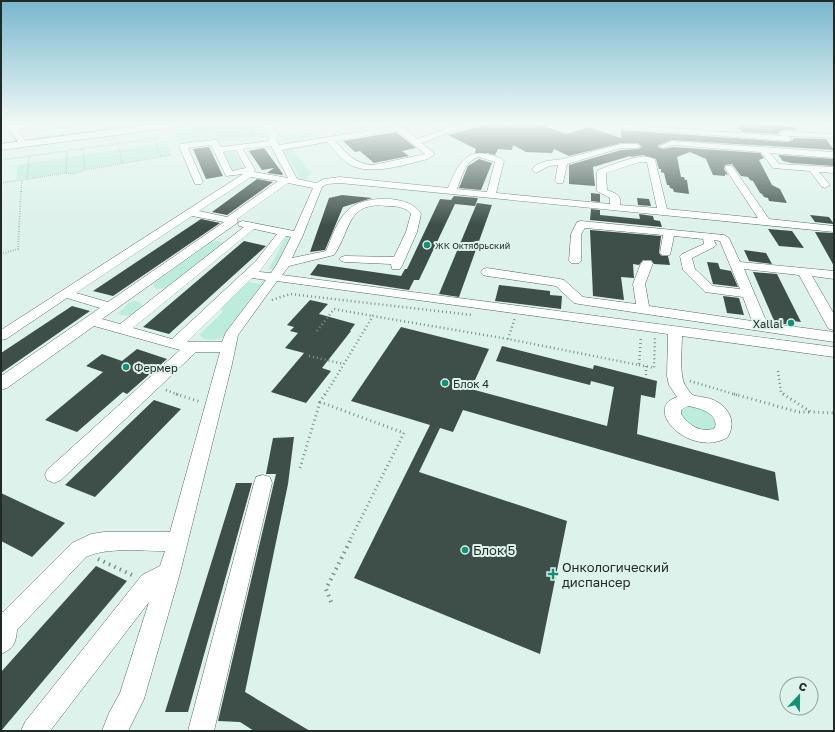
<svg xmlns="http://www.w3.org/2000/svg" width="835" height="732" font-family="'Golos Text',sans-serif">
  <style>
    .green { fill: #bbecdc }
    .building { fill: #3e4f49 }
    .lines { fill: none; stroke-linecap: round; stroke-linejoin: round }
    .minor-casing { stroke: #596b65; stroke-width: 1 }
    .major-casing { stroke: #596b65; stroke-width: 1 }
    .path-far4 { stroke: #818f8a; stroke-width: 1.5; stroke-dasharray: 0.5 1.5; stroke-linecap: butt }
    .path-far3 { stroke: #818f8a; stroke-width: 2; stroke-dasharray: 0.5 2; stroke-linecap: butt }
    .path-far2 { stroke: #818f8a; stroke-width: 2.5; stroke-dasharray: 1 3; stroke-linecap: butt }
    .path-far1 { stroke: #818f8a; stroke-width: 3; stroke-dasharray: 1 3.5; stroke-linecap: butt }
    .path { stroke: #818f8a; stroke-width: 4; stroke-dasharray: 1.5 4.5; stroke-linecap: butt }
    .minor { fill: #fff; fill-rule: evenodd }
    .major { fill: #fff; fill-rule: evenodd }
    .poi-dot { fill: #149076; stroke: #ddf2eb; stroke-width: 1.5 }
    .labels { text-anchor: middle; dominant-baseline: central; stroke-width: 4; stroke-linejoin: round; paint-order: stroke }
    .far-poi-label { font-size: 9px; fill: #222a27; stroke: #ddf2eb; text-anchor: start }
    .poi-label { font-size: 11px; fill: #222a27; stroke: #ddf2eb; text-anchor: start }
    .near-poi-label { font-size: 13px; fill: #222a27; stroke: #ddf2eb; text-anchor: start }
  </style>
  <rect width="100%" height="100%" fill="#ddf2eb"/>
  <path class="green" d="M137,123h32l-132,16 1,-2 5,-2z
    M230,123h27l14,14h-17l-38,5 -4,-2 -31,3 -7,-13z
    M377,123l7,2 -46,9 -3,-3z
    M311,131l6,6 -30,5 -6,-6z
    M166,142l5,13 -86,14 -13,5 -6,-1 -49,6v-14z
    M292,147l17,24h5l-10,9 -6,-1 -2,-10 -14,-20z
    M233,149l11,20 -11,2 -10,-20z
    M291,236h2l-17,34 -7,-1 16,-31z
    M216,241l7,1 -2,2 3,1 -57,43 -11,1 -3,-5 59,-42z
    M264,279h5l-43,56c-8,5 -17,8 -26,1v-2l23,-22 -3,-4v-3l28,-23 11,2z
    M134,301l5,1 4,4c-6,8 -16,13 -25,7l11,-10z
    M697,405l17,10 3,10c-5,6 -16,7 -24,3 -4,-3 -9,-10 -13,-14 2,-9 9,-8 17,-9z"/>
  <path class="building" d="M484,123h21v4l14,-4h18l29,11 23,-7 32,11v-8l167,12 5,-2v-2l33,1 8,11 -162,-10 -14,5v2l5,2 10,-2 87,6 4,5 -5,2 13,25 8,4 7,14 -18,-2 -1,-3 -4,-1 -2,-3 -2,-1 -7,-12 -3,-1 -2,-3 -7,-1 -9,-12 -7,1 -1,4 4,6 -3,-1v2l-12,-1 -7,-16 -16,-7 -13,5 4,20h3l1,3h2l2,14 -15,-2 -1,-3 -3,-1 -1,-3h-2l-3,-12 -3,-1v-3h-2l-3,-10 -13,-4 -12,2 -1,-1 -37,11 2,19 -26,-2v-19l52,-15 17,-1 4,-2 -4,-4h-17l-52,13 -15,-7 -2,4 -26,-1 -13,-7 -1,5 -14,-1 -3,6 -8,-2h-12l1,-4 -28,-14 34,-9z
    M741,123l53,4 3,3h-14l-5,2v2l-35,-2 -7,-7h6z
    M396,132l20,16 -14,3 7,5 -35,7 -14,-12 -5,1 -12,-11z
    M209,147l14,29 -17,3 -13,-30z
    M264,148l19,26 -1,1 -15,-2 7,-5 -12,2 -13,-19z
    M778,155l56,4v7l-43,-3 -8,-2z
    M479,159l13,4 -11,27 -22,-2 9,-22z
    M257,179l16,3 -46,33 -15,-3z
    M591,193l9,1v8l-9,-1z
    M342,195l30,3 -29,9 -18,43 -15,2 19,-54z
    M454,196l24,2 -3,8 -20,-2 -36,76h-5l-5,10 -99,-15 8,-11 83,12 4,-7h2l33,-70 11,1z
    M637,198l12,1 2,7 -13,-1z
    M477,203l15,2 -33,92 -20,-3z
    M591,209l9,1v5l40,4 -1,-5 14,2 1,4 6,1 2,6 -72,-7z
    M810,215l19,2 5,7 -19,-2z
    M201,219l19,4 -107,73 -20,-5z
    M768,229l24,2 12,17 -25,-2z
    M590,230l71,6 -2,17 3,3h6l2,9 -16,-1 -3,-4h-8l-4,5 -6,-1 1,14 -13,-1 3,23 -31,-4z
    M815,232l19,1v33z
    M244,241l22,5 -97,88 -26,-7z
    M744,250l22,3 6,11 -23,-3z
    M707,262l11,1 2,6 11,2 7,16 -25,-3z
    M753,272l24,2 24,48 -8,-1 2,4 -20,-2z
    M499,285l51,6v4l12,1 -1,13 -66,-8z
    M723,296l16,2 5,17 -17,-2z
    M310,300l18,4 -9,10 36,10 -5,7h1l-29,37 9,3 -25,32 -35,-11 33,-39 -19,-5 13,-15 -8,-2 4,-4 -7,-2z
    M72,306l18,5 -89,62v-20z
    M401,327l88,22 -18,40 136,37 7,-39 -23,-6 -1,4 -94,-24 6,-15 91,23 1,-4 63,16 -2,17 -14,-3 -4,39 138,38 4,29 -316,-91 -10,22 -13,-4 -21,44 148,49 -27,133 -186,-76 76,-153 -79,-24z
    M137,349l30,10 -40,35 -4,-2 -46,40 -32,-12 58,-48 -17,-6 16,-12 20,7z
    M154,400l27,9 -86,88 -30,-12z
    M294,437l-6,47 -43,208 65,39h-56l-14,-9 -22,-1 58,-247h-10l7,-36z
    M236,483h16l-64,229h-23z
    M1,493l36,17 28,13 -33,34 -31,-16z
    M96,566l31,15 -126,150v-59z"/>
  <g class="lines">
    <g class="minor-casing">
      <path id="minor" d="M4,123h8l2,3 9,-2 -1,-1h9v4l-14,3 11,14 -1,2h-6z
        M261,123h8l9,9 1,2 -3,5 3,6 117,-19 7,1 14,12 28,-10 -13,-6h11l10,4 16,-4h14l-1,2 -28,6 -32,12 13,11 -7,5c-22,5 -58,18 -79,5 -9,-6 -15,-14 -22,-22l-45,8 15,29 19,4 8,-4 16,-2 108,11c8,-18 15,-39 39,-34 6,1 13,3 17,7l-8,32 114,11v-6l-13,-7v-19l1,-2c13,-4 46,-20 57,-10l12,49 91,9 -33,-50 1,-2h6l37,53 65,7v6l-494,-49 -13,1 -5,3 -19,48 -11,23 34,-7c6,-14 11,-31 22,-41 14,-15 63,-16 73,4l-4,18 -15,34 -2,3h-8l-1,-5 -46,-2 -4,-1 -2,-2 2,-2 4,-1 49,1 12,-25 5,-18c-5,-7 -15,-8 -23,-8 -42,-5 -36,23 -54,49l-45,11 -7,9 552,72v10l-152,-21c0,12 -3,39 3,49 2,3 5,8 8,10 4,2 13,2 18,4 17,6 27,23 16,39 -39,20 -85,-30 -50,-41l-8,-12 -2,-9 1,-42 -391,-53 -39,54 -6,29 -52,209 -36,126 -16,32h-26l7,-18 11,-20 29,-91 -99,129h-29l4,-9 117,-147 18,-9 5,-15c-23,0 -59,-4 -79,6l-69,73c-1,13 -4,19 -16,24v-43l2,1 69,-69 19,-9 13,-2h66l50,-180h-24l-135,128 -7,3 -7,-3 -2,-5 2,-5 133,-120 -86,-24 -87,62 -6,2v-14l99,-68 -33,-10 -61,41 -5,1v-10l242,-156 -17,2 -15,-31 -23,3 15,34 -2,2h-6l-16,-38 1,-2 34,-4h3l4,7 48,-6 -1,-2 3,-5zM396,130l29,24 -52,11c-18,-1 -27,-12 -38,-24zM271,146l1,2 16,30 -34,-6 1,-2 -12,-21zM236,150l10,18 -14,3 -9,-19zM479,157l16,5 -8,30 -30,-3c5,-12 8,-29 22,-32zM640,162h7l10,46 -37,-3c2,-10 -5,-12 -13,-15l-1,-17zM251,177l27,4 -51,36 -28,-6zM288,183l25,5 -19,43 -51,-10 -4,1 -1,2 1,2 5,1 -124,97 -18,-5 135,-96 1,-2 -1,-2zM192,216l32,6 -116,80 -32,-9zM254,229l23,5 -21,27 -84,78 -39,-11zM286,236l5,1 -14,27 -6,9 -12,-1zM252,278l14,2 -40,52 -4,10h-35zM688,406c11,2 31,7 27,22 -13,6 -27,-3 -34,-14v-4z
        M615,124l167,12 -3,-3 4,-2 51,3v4l-45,-2 3,3 -4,2 -170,-13 -4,-2z
        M672,141l162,11v6l-64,-5 9,11 55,3v6l-15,-1 11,13 -5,3 -3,-1 -12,-16 -37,-3 -12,-16 -88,-7 -10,3 -4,-2z
        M621,144h16l4,2 -4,2h-16l-54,16 -4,19h-6l-2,-2 3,-16 -9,1 -13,7 -4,-3 4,-5 10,-4 17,-2z
        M581,221l143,14 5,3 11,24 94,9v8l-22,-3 22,38v16l-5,-1 -2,-3 -28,-51 -55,-6 23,54 67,9v10l-255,-38 -5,-1 -18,-17 -69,-10 -4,-1 -2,-3 2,-3 4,-1 73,11 4,1 19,17 53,7 -3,-20 8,-21 2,-2h8l2,2 -8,21 4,22 103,15 -9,-24 -38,-5 -22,-22 -3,-14 2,-2 22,-10 -1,-5 -29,-3 -4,19h-8l-2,-2 3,-18 -78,-7 -4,6v27l-2,2h-8l-2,-2 2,-27 6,-12zM714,240l6,1 20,48 -27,-3 -18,-17 -3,-11 22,-11 2,-2z
        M263,475l7,2 2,6 -58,248h-26l66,-248 2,-6z"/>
    </g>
    <g class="major-casing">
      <path id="major" d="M162,123h28l-5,3 -184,24v-6z
        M823,123h11v8l-4,-1z"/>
    </g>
    <path class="path-far4" d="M242,124l-10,3 21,3 1,2 -3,3
      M195,126l29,-3
      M191,129l12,2 -5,5
      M47,130l46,-7
      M203,131l16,-4 13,3 -2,5 -8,3
      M220,131h5l1,1 -4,2 -5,-1z
      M35,132l12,-2 -1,2
      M213,134l2,-3 10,-2
      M232,134l21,1
      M187,138l-1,-3 13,-4
      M154,139l7,17
      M118,143l4,20
      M83,148l2,22
      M1,160l159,-22
      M66,173l1,-22
      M27,179l2,-23
      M1,183l65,-10 6,1 13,-4 86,-15
      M21,192l1,-12"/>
    <path class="path-far3" d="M1,254l17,-5 3,-58"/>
    <path class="path-far2" d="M272,300l18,-6 182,21
      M317,331l17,-22 39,7
      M508,339l7,-21
      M309,356l35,8
      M639,365l15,3 1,-31
      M646,366v11
      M778,371l3,21 4,3
      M690,381l47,14
      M166,390l13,5
      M325,395l48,-79 135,23 131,26 2,-29"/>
    <path class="path-far1" d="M176,394l25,8
      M325,394l-5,8 84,31 -55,109
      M734,394l64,18h13
      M783,394l28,18 23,1
      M300,468l20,-66"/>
    <path class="path" d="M98,559l36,17
      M331,602l-5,-13 24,-48"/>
    <use href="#minor" class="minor"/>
    <use href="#major" class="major"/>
  </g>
  <linearGradient id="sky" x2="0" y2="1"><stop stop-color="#78b6cd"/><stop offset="0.55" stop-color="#f0f9f6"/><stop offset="1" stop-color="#f0f9f6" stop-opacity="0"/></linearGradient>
  <rect width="835" height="225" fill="url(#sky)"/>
  <g class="poi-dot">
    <circle cx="427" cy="245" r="4"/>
    <circle cx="791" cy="323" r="4"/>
    <circle cx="126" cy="367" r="4"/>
    <circle cx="445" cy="383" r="4"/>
    <circle cx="465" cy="550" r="4"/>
    <path d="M551 568h4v4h4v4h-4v4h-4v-4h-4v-4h4z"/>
  </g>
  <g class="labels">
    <g class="far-poi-label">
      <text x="435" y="245">ЖК Октябрьский</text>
    </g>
    <g class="poi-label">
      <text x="783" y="323" text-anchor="end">Xallal</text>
      <text x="134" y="367">Фермер</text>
      <text x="453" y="383">Блок 4</text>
    </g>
    <g class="near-poi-label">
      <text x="473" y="550">Блок 5</text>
      <text x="562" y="567">Онкологический<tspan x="562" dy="15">диспансер</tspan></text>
    </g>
  </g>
  <rect width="835" height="732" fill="none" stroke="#222a27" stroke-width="4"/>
  <g transform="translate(799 696) rotate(22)"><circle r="19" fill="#ddf2eb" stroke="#92a29d"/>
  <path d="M0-3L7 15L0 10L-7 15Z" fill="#149076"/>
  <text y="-6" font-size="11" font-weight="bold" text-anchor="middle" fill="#222a27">С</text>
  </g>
</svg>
